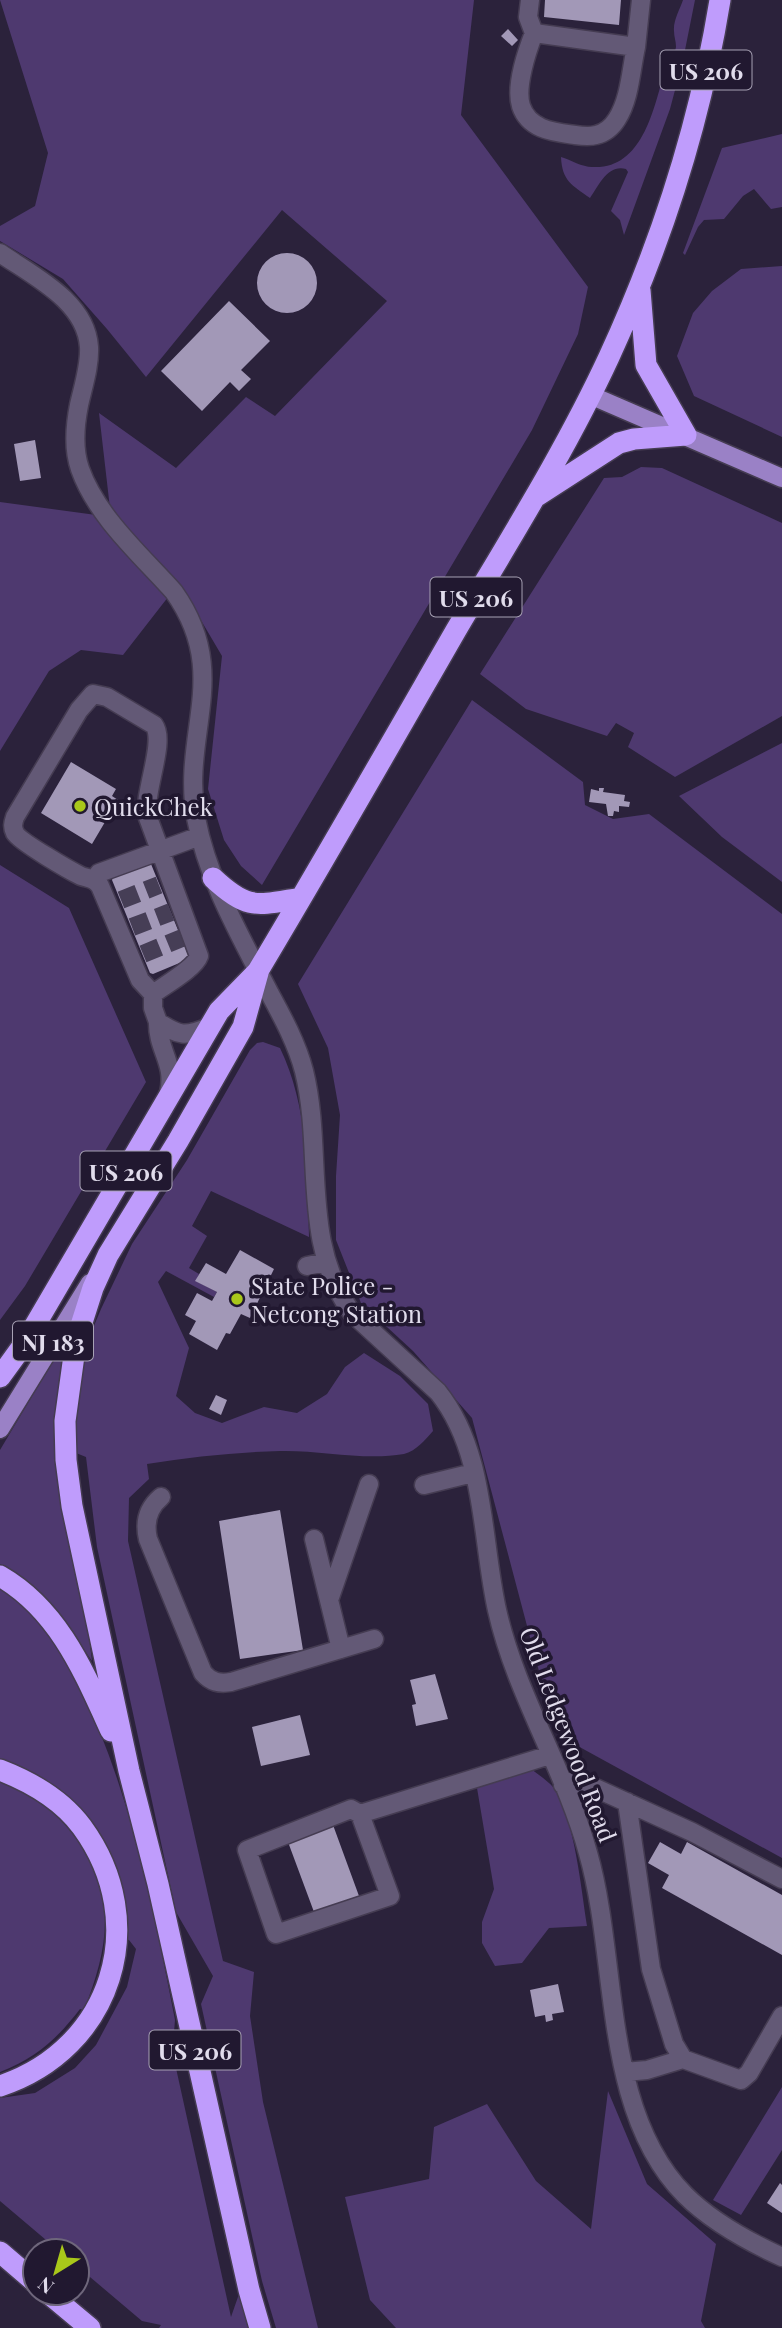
<svg xmlns="http://www.w3.org/2000/svg" width="782" height="2328" font-family="'Playfair Display',serif">
  <style>
    .green { fill: #4e396f }
    .building { fill: #a298b7 }
    .lines { fill: none; stroke-linecap: round; stroke-linejoin: round }
    .minor-tunnel { stroke: #463e56; stroke-width: 18; stroke-dasharray: 18 9; stroke-linecap: butt }
    .minor-casing { stroke: #453c52; stroke-width: 21 }
    .major-casing { stroke: #453c52; stroke-width: 21 }
    .highway-casing { stroke: #453c52; stroke-width: 24 }
    .minor { stroke: #635976; stroke-width: 18 }
    .major { stroke: #9a81c6; stroke-width: 18 }
    .highway { stroke: #bf9cfc; stroke-width: 21 }
    .poi-dot { fill: #a9c71a; stroke: #211830; stroke-width: 2.5 }
    .labels { text-anchor: middle; dominant-baseline: central; stroke-width: 7; stroke-linejoin: round; paint-order: stroke }
    .shield { fill: #211830; stroke: #a7a1b4; stroke-width: 2 }
    .shield-label { font-size: 23px; font-weight: bold; fill: #e1dcec }
    .poi-label { font-size: 24px; fill: #e1dcec; stroke: #211830; text-anchor: start }
    .street-label { font-size: 24px; fill: #e1dcec; stroke: #211830 }
  </style>
  <rect width="100%" height="100%" fill="#2b223b"/>
  <path class="green" d="M0,0h474l-13,115 127,172 -10,47 -46,96 -270,455 -21,-19 -17,-26 -16,-51 14,-133 -43,-73 -56,72 -42,-5 -32,21 -49,80v-249l111,15 -12,-104 77,55 70,-71 29,19 112,-115 -105,-91 -136,167 -39,-48 -44,-50 -63,-38v-15l35,-20 13,-53z
    M683,0h12l-12,60 -13,49 -46,126 -4,-15 -9,-9 17,-39 -2,-3c-18,-5 -27,16 -36,29 -18,-13 -28,-17 -29,-41 10,3 21,10 31,10 49,3 61,-55 71,-90 3,-11 11,-18 13,-30 0,-6 -2,-10 -2,-16 -1,-10 6,-22 9,-31z
    M782,134v73l-11,2 -17,-20 -11,7 -19,23 -20,1 -6,7 -13,28 -2,-2 39,-105z
    M782,266v171l-88,-41 -17,-40 16,-43 19,-22 29,-22z
    M641,467l21,1 120,55v193l-107,61 -47,-30 6,-14 -18,-10 -9,13 -81,-27 -46,-35 124,-196 18,-1z
    M472,700l111,82 2,23 28,14 36,-5 133,100v944l-217,-119 -25,-64 -68,-257 -59,-67 -52,-48 -25,-63v-64l4,-61 -12,-67 -30,-64z
    M782,743v139l-60,-45 -43,-41z
    M0,865l69,43 77,174 -121,204 -25,34z
    M263,1042l17,6c28,58 28,126 29,189l-98,-46 -19,35 15,10 -18,32 10,6 -3,7 21,11 -3,5 -48,-26 -8,11 31,66 -13,48 19,17 27,10 42,-16 33,6 30,-19 18,-27 19,-14 36,23 28,28 5,27c-8,9 -17,20 -29,23 -40,7 -83,-4 -124,-3 -44,1 -89,6 -133,13l2,15 -20,19 -1,43 95,420 31,11 -4,44 13,86 55,226h-42l-14,-47 -61,-277 12,-28 -37,-64 -79,-365 -11,-90 -10,-4v-44l5,-35 7,-34 13,-31 31,-65 55,-84 63,-110 7,-7z
    M60,1349l3,1 -8,76 1,42 7,49 26,119 3,25c-27,-39 -50,-74 -92,-97v-114z
    M0,1588c17,12 35,25 47,43 22,29 38,65 52,99 38,93 57,192 76,290l-1,12 -4,9 61,276 8,-23 10,34h-90l2,-3 -19,-4 -65,-55v-15h-18l-59,-50v-103l35,-5 40,-25 21,-23 31,-58 9,-38 -7,-9 -5,-1 -9,-73 -115,-103z
    M531,1769c8,6 20,14 25,22 19,33 25,97 31,135l-38,2 -27,35 -27,3 -13,-23v-21l12,-33 -17,-101z
    M0,1782c35,13 59,31 80,62 38,55 27,108 4,166l-4,-1c-24,31 -43,48 -80,63z
    M782,2087v63l-41,65 -28,-15z
    M608,2091l39,93 69,60 -15,77 4,7h-309l-26,-28 -25,-103 84,-18 5,-52 53,-23 49,77 55,48z"/>
  <path class="building" d="M545,0h76l-2,25 -75,-8z
    M508,29l10,11 -6,6 -11,-10z
    M257 283a30 30 0 1 1 60 0a30 30 0 1 1-60 0Z
    M229,301l41,40 -29,29 10,9 -12,12 -9,-9 -28,29 -41,-40z
    M35,440l6,38 -21,3 -6,-37z
    M71,762l45,27 -4,7 6,4 -26,44 -51,-31z
    M599,788h5l-1,4 22,3 -1,6 6,1 -1,5 -10,-1v6l-5,-1 -1,5h-5l-2,-12 -17,-2 2,-13 8,2z
    M149,863l2,1 38,93v2l-36,15 -3,-1 -38,-93 1,-3z
    M240,1250l34,19 -24,49 -9,-4 -11,20 -4,-1 -9,17 -28,-16 7,-13 -11,-6 12,-22 15,8 5,-9 -22,-11 11,-18 20,11z
    M216,1395l11,5 -6,15 -12,-6z
    M280,1510l23,140 -63,9 -21,-138z
    M435,1674l13,45 -32,7 -4,-21 4,-1 -6,-24z
    M300,1715l10,40 -49,11 -9,-39z
    M333,1825l26,71 -45,16 -26,-70z
    M660,1842l21,12 6,-12 95,53v60l-120,-67 7,-13 -21,-12z
    M558,1984l6,28 -12,2 1,6 -7,2 -1,-7 -10,2 -5,-27z
    M780,2183l2,2v28l-15,-10z"/>
  <g class="lines">
    <path class="minor-tunnel" d="M121,900l38,-15
      M132,927l39,-15
      M143,954l39,-16"/>
    <g class="minor-casing">
      <path id="minor" d="M530,0l-2,17 6,16 102,14 5,-47
        M534,33c-7,18 -19,54 -13,73 8,24 33,26 54,29 7,1 14,2 21,0 9,-2 16,-8 21,-16 13,-20 14,-50 19,-72
        M0,253c33,23 86,48 89,94 1,19 -6,40 -10,58 -4,20 -6,44 1,64 17,48 61,86 94,123 58,82 7,140 22,226 12,63 45,119 74,176 13,24 27,50 34,77 20,81 -4,171 48,242l86,79c48,60 43,146 59,218 19,85 68,159 91,243 31,107 13,257 97,342 27,27 62,46 97,62
        M95,879l4,-6 101,-37
        M153,994c12,-9 42,-26 46,-38l-52,-141c-3,-24 19,-74 7,-90l-47,-28 -14,-3 -14,16 -64,107c-2,6 -3,10 0,16 5,9 56,38 66,43 9,3 13,2 19,10l40,94 13,14v14l5,14
        M169,1092c7,-28 -12,-43 -11,-70 22,14 26,15 51,5
        M307,1266l19,-4
        M424,1485l49,-12
        M161,1497c-13,11 -17,25 -13,42l55,134c8,9 16,11 28,9l143,-43
        M314,1539l27,110
        M329,1600l40,-116
        M563,1785l7,-3 21,4 101,46 90,47
        M627,1802l24,167 23,75 9,15
        M351,1809l9,5 30,82 -114,38 -29,-84z
        M360,1814l190,-59
        M625,2072l22,-2 36,-11 58,21 8,-7 33,-57"/>
    </g>
    <g class="major-casing">
      <path id="major" d="M590,395l192,83
        M0,1429l90,-146"/>
    </g>
    <g class="highway-casing">
      <path id="highway" d="M537,496l82,-53 15,-4 52,-4 -40,-70 -6,-75
        M213,878c35,33 44,27 88,20
        M258,973l-15,54 -65,114 -70,114 -15,33 -17,53 -11,80 1,39 6,46 57,265 29,113 91,406 11,38
        M0,1377l24,-33 195,-333 39,-40c67,-112 132,-226 197,-339 53,-90 110,-180 154,-275 52,-113 91,-234 111,-357
        M0,1576c59,34 84,96 111,155
        M0,1770c31,12 62,30 82,57 70,96 30,222 -82,259
        M0,2252l35,30
        M48,2293l42,35"/>
    </g>
    <use href="#minor" class="minor"/>
    <use href="#major" class="major"/>
    <use href="#highway" class="highway"/>
  </g>
  <g class="poi-dot">
    <circle cx="80" cy="806" r="7"/>
    <circle cx="237" cy="1299" r="7"/>
  </g>
  <g class="labels">
    <g class="shield">
      <rect x="660.5" y="50.5" width="91" height="39" rx="5"/>
      <rect x="430.5" y="577.5" width="91" height="39" rx="5"/>
      <rect x="80.5" y="1151.5" width="91" height="39" rx="5"/>
      <rect x="13" y="1321.5" width="80" height="39" rx="5"/>
      <rect x="149.5" y="2030.5" width="91" height="39" rx="5"/>
    </g>
    <g class="shield-label">
      <text x="706" y="70">US 206</text>
      <text x="476" y="597">US 206</text>
      <text x="126" y="1171">US 206</text>
      <text x="53" y="1341">NJ 183</text>
      <text x="195" y="2050">US 206</text>
    </g>
    <g class="poi-label">
      <text x="94" y="806">QuickChek</text>
      <text x="251" y="1285">State Police -<tspan x="251" dy="28">Netcong Station</tspan></text>
    </g>
    <g class="street-label">
      <text transform="translate(569 1734) rotate(69)">Old Ledgewood Road</text>
    </g>
  </g>
  <g transform="translate(56 2272) rotate(217)"><circle r="33" fill="#211830" stroke="#6e667b" stroke-width="2"/>
  <path d="M0-5L12 26L0 18L-12 26Z" fill="#a9c71a"/>
  <text y="-10" font-size="19" font-weight="bold" text-anchor="middle" fill="#e1dcec">N</text>
  </g>
</svg>
